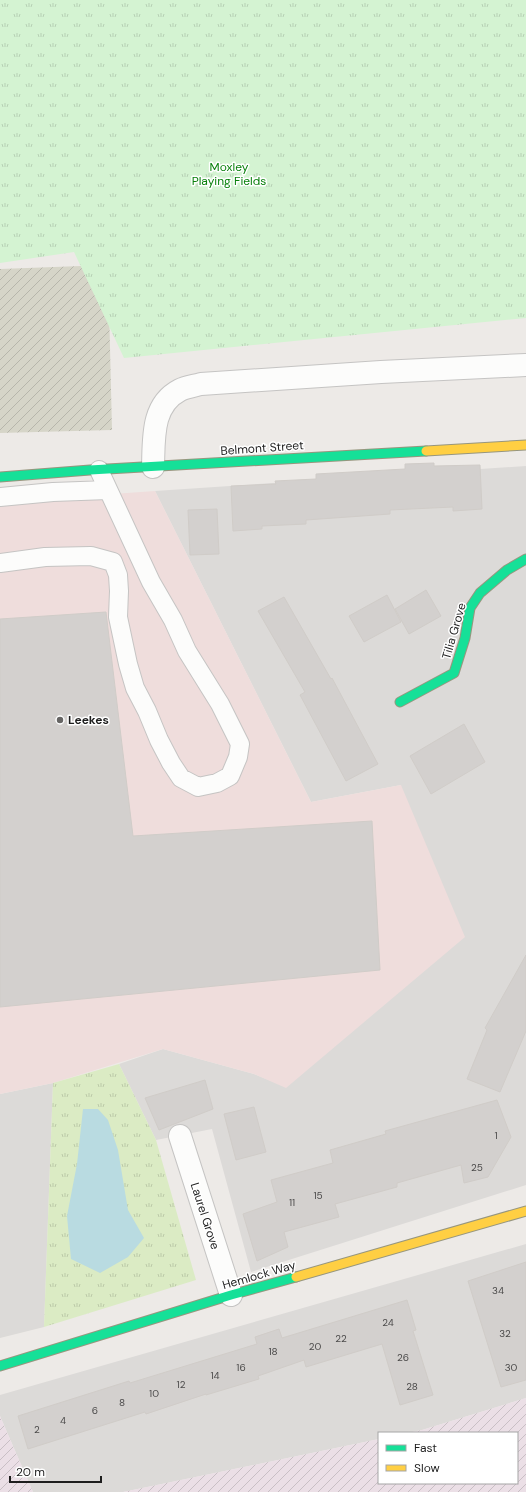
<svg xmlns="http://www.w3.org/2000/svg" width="526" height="1492" font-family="'DM Sans',sans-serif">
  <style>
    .residential { fill: #dcdad8 }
    .commercial { fill: #efdddc }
    .industrial { fill: url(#industrial-furrows) }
    .construction { fill: url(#construction-furrows) }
    .grass { fill: url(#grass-tufts) }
    .park { fill: url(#park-tufts) }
    .water { fill: #b9dbe1 }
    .building { fill: #d3d0ce; stroke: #d0ccc8 }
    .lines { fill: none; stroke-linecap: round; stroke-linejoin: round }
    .lane-casing { stroke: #c5c4c3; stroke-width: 20 }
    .street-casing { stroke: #c5c4c3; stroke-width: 24 }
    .fast-casing { stroke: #97967e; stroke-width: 11 }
    .slow-casing { stroke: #97967e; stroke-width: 11 }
    .lane { stroke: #fcfcfb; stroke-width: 18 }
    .street { stroke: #fcfcfb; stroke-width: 22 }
    .fast { stroke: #16e098; stroke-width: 9 }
    .slow { stroke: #ffcf43; stroke-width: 9 }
    .poi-dot { fill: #666564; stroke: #fff; stroke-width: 1.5 }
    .labels { text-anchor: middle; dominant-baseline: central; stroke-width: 3; stroke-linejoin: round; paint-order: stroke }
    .number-label { font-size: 10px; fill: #4b4a4a }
    .park-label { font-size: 12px; fill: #08800b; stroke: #fff }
    .street-label { font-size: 12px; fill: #1e1e1e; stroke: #fff }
    .poi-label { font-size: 12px; font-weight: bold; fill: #1e1e1e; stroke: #fff; text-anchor: start }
  </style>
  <defs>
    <pattern id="industrial-furrows" width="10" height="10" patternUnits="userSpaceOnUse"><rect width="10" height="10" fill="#ebdfe6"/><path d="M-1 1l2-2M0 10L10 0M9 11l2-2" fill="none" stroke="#c9bfc5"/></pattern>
    <pattern id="construction-furrows" width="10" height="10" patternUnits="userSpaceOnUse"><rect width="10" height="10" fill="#d6d5c8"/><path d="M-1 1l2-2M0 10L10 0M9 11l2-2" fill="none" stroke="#b7b6ab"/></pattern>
    <pattern id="grass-tufts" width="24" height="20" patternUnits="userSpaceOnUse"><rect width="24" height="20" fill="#dbebc4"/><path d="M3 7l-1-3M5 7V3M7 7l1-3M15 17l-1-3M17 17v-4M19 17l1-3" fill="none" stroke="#bcc9a8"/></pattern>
    <pattern id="park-tufts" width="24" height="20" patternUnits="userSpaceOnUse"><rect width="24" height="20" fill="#d4f3d2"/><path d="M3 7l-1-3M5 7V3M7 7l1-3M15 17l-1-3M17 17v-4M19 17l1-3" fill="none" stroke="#b6d0b4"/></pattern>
  </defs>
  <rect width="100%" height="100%" fill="#edeae7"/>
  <path class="residential" d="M526,466v719l-275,87 -39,-143 -56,11 -37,-76 44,-15 91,25 32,13 115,-302 -90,17 -156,-311z
    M53,1083l-9,244 -44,11v-244z
    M526,1244v154l-104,32 -15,3h-28v6l-256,53h-90l-33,-76v-21z"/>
  <path class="commercial" d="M155,491l156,311 90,-17 64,152 -179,151 -32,-14 -91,-25 -110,34 -53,11v-592z"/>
  <path class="industrial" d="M526,1398v94h-403l256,-53v44h138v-50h-110l15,-3z
    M0,1416l33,76h-33z"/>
  <path class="construction" d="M108,265l4,165 -112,3v-164z"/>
  <path class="grass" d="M119,1064l37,76 40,140 -152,47 9,-244z"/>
  <path class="park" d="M0,0h526v318l-402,40 -50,-106 -74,11z"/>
  <path class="water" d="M83,1109h15l10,11 10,30 10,60 16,28 -16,19 -28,16 -29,-14 -4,-43 10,-52z"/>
  <path class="building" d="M434,463v3l46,-1 2,44 -29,2v-4l-63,3v4l-84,6v4l-44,2v3l-29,2 -2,-45 45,-2 -1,-3 41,-2v-5l89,-5v-5z
    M217,509l2,45 -29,1 -2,-45z
    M426,590l15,26 -32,18 -14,-25z
    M387,595l14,27 -37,20 -15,-26z
    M284,597l47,82 1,-1 46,86 -32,17 -46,-86 5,-3 -47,-81z
    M106,612l27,224 239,-15 8,149 -380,37v-388z
    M464,724l21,38 -54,32 -21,-38z
    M526,955v76l-26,61 -33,-13 20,-49 -2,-2z
    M205,1080l8,29 -54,21 -14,-32z
    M497,1100l14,37 -23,40 -24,6 -3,-18 -64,18v4l-62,17 4,13 -55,15 4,15 -31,14 -14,-47 34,-12 -6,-22 62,-17 -3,-13 56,-16 -1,-3z
    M254,1107l12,45 -30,8 -12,-46z
    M526,1262v118l-25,7 -33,-106z
    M407,1300l9,30 -3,1 20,64 -33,10 -18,-61 -76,23 -2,-7 -46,16 1,3 -53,16v-1l-60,20 -1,-2 -117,37 -10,-33 111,-35 1,2 127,-39 -2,-7 24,-8 3,9z"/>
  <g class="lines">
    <g class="lane-casing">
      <path id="lane" d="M0,497l53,-5 55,-2
        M0,563l45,-6 46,-1 22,6 5,13 1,16 -1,26 10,47 7,24 12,23 12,29 12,23 10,15 17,9 19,-4 13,-7 8,-19 2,-13 -20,-40 -33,-53 -14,-31 -22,-38 -52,-112"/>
    </g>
    <g class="street-casing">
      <path id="street" d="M153,467c1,-28 -2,-62 27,-77 6,-3 14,-4 21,-6l180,-12 145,-7
        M180,1136l51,159"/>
    </g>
    <g class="fast-casing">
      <path id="fast" d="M0,477l90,-7 336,-19
        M400,702l54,-29 11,-35 5,-30 10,-15 27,-23 19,-11
        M0,1366l231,-71 65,-18"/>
    </g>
    <g class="slow-casing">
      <path id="slow" d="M426,451l100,-6
        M296,1277l230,-66"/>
    </g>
    <use href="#lane" class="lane"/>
    <use href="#street" class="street"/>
    <use href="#fast" class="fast"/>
    <use href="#slow" class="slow"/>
  </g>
  <circle class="poi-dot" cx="60" cy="720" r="4"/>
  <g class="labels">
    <g class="number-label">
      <text x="496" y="1135">1</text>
      <text x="477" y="1167">25</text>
      <text x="318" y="1195">15</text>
      <text x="292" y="1202">11</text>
      <text x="498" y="1290">34</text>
      <text x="388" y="1322">24</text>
      <text x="505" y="1333">32</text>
      <text x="341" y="1338">22</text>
      <text x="315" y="1346">20</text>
      <text x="273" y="1351">18</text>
      <text x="403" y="1357">26</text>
      <text x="241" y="1367">16</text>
      <text x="511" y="1367">30</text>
      <text x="215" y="1375">14</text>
      <text x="181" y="1384">12</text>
      <text x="412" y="1386">28</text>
      <text x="154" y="1393">10</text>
      <text x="122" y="1402">8</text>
      <text x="95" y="1410">6</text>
      <text x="63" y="1420">4</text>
      <text x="37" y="1429">2</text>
    </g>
    <g class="park-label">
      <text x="229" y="167">Moxley<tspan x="229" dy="14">Playing Fields</tspan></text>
    </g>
    <g class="street-label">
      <text transform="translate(262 448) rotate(-4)">Belmont Street</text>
      <text transform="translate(454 631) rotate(-74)">Tilia Grove</text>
      <text transform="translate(205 1216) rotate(72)">Laurel Grove</text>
      <text transform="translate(259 1275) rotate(-16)">Hemlock Way</text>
    </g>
    <g class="poi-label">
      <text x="68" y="720">Leekes</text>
    </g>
  </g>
  <rect x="378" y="1432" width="140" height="52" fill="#ffffff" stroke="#a5a5a5"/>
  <rect x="386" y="1445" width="20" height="6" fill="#16e098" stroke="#a5a5a5"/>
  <text x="414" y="1452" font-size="12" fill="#1e1e1e">Fast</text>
  <rect x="386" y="1465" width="20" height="6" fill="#ffcf43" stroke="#a5a5a5"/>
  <text x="414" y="1472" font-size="12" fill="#1e1e1e">Slow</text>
  <path d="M10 1476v6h91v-6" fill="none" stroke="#1e1e1e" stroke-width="2"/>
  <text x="16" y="1476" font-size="12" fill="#1e1e1e" stroke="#ffffff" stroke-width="3" paint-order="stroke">20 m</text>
</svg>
